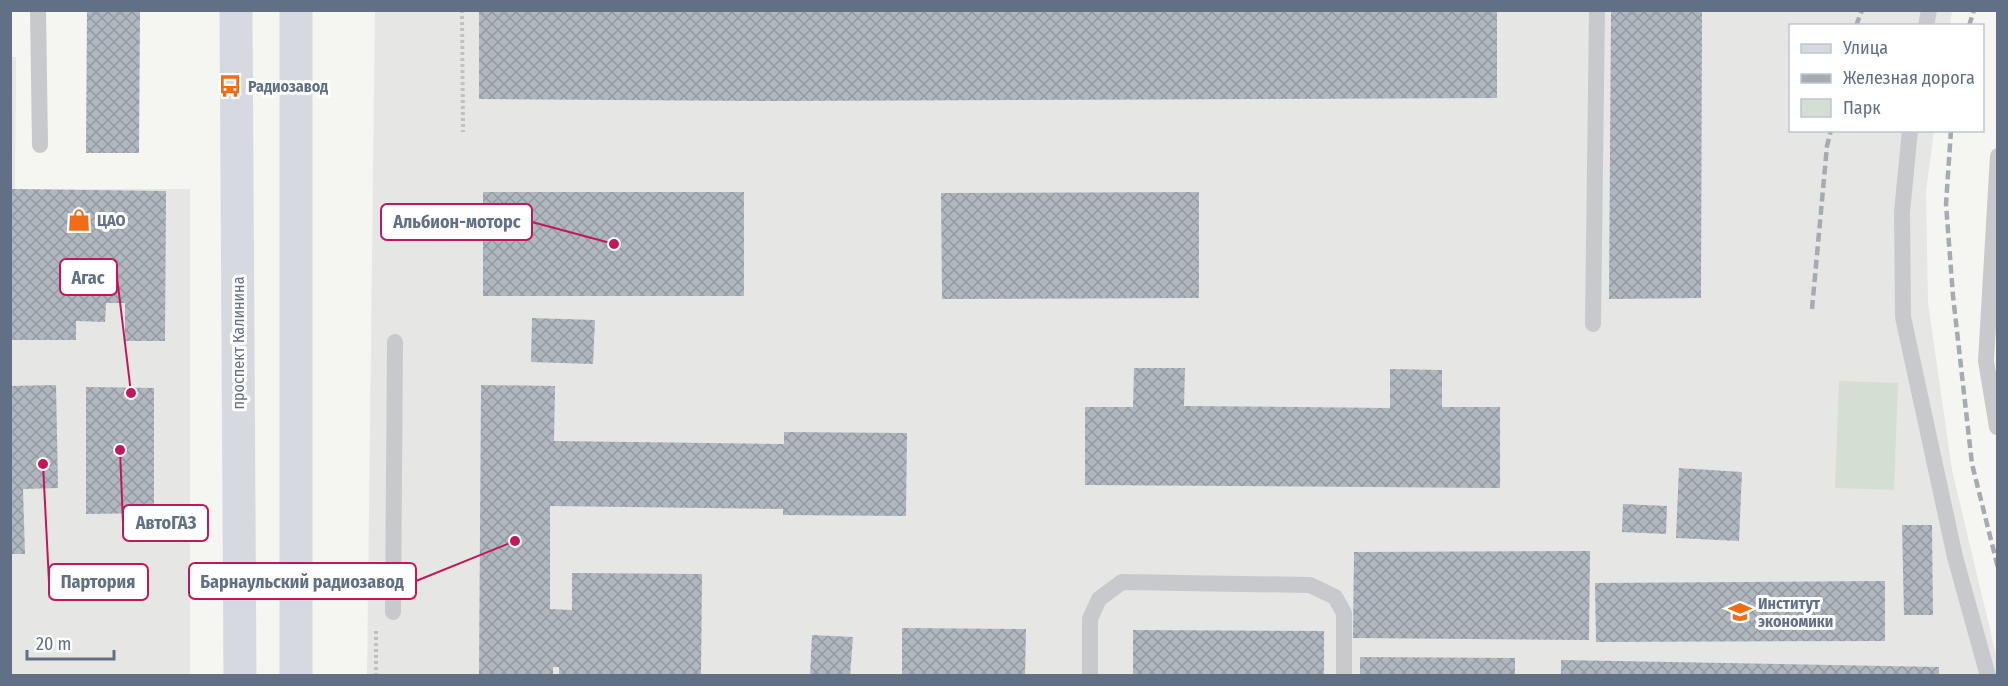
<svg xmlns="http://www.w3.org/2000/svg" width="2008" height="686" font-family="'Fira Sans Condensed',sans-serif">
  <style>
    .built { fill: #e6e6e5 }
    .park { fill: #d5ded2 }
    .building { fill: url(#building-cross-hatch) }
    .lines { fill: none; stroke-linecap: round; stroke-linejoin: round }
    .path { stroke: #c0c1c3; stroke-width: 4; stroke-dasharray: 3 3; stroke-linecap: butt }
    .lane { stroke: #c7c9cd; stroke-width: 16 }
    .secondary { stroke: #d6d9df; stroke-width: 33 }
    .rail { stroke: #a6aab1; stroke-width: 4.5; stroke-dasharray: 9 4.5; stroke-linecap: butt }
    .labels { text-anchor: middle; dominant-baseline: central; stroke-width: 6; stroke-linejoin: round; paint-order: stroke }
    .poi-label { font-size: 16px; font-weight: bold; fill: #627085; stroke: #fff; text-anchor: start }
    .street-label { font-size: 16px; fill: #627085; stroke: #fff }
    .leader { fill: none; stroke: #c2185b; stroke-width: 2 }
    .callout-dot { fill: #c2185b; stroke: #fff; stroke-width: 2 }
    .callout { fill: #fff; stroke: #c2185b; stroke-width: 2 }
    .callout-label { font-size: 18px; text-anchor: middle; font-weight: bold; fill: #627085 }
  </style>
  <defs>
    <pattern id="building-cross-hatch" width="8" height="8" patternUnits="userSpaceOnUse" patternTransform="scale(1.5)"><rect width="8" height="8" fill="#b1b7be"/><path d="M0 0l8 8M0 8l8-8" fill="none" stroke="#9399a0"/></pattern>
  </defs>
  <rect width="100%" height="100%" fill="#f5f6f1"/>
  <path class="built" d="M375,11h1577l-2,14 -160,1v104l144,1 -8,60 2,112 24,167 45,189v16l-1630,1z
    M11,57h5l-1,132h175v486l-179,1z"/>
  <path class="park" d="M1839,381l59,2 -4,107 -59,-2z"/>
  <path class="building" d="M87,10h53l-1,143h-53z
    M479,10h1018v88l-727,3 -291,-2z
    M1611,10h91l-1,288 -92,1z
    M10,189l156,2 -1,150h-40v-38h-19l-1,19 -29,-1v19h-66z
    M483,192h261v104h-261z
    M1199,192v106l-257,1 -1,-106z
    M532,318l63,2 -2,44 -62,-2z
    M1134,368h51l-1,38 206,2v-39l52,1v37h58v81l-415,-3v-78h48z
    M56,385l2,103 -35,1 2,65h-15v-168z
    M481,385l74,1 -1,55 230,3v-12l123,1 -1,83 -123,-1v-6l-233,-3v103l22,1v-37l130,1 -1,102h-142v-9h-6v9h-74z
    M86,387l68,1v125l-68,1z
    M1679,468l63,4 -3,69 -63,-3z
    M1623,504l44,2 -1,28 -44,-2z
    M1902,525h30l1,90h-29z
    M1590,551l-1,89 -236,-2 1,-86z
    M1885,581v60l-289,1 -1,-59z
    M902,628l124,1 -1,47h-123z
    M1133,630l191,1v45h-191z
    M812,635l41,2 -3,39h-40z
    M1360,657l155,1v18h-155z
    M1561,660l378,7v9h-378z"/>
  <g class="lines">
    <path class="path" d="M462,10l1,122
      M376,676v-48"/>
    <path class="lane" d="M38,10l2,135
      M1926,26l3,-16
      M1910,130l-8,82 1,105 52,240 33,119
      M1593,324l4,-314
      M1997,427l-11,-66 12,-205
      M393,612l2,-270
      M1090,676v-57l9,-20 23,-17 188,3 25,12 9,16v63"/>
    <path class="secondary" d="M236,10l4,666
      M296,10v666"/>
    <path class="rail" d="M1856,26l6,-16
      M1969,26l5,-16
      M1951,130l-5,74 7,92 19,168 26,104
      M1812,309l15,-163 4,-16"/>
  </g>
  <defs>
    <g id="bus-bare" transform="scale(1.8)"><path d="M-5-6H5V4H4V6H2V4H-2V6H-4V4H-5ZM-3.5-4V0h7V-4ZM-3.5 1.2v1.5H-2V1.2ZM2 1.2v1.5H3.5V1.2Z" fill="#f16c16" stroke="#fff" stroke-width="2.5" paint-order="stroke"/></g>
    <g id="shop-bare" transform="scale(1.8)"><path d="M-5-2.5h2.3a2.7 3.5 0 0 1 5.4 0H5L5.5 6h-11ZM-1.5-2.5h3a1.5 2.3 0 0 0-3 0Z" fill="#f16c16" stroke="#fff" stroke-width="2.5" paint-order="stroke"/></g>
    <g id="university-bare" transform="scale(1.8)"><path d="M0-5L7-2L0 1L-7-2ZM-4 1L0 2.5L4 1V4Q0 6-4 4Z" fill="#f16c16" stroke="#fff" stroke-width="2.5" paint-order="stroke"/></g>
  </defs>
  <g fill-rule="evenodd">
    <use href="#bus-bare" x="230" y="86"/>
    <use href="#shop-bare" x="79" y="220"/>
    <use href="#university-bare" x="1740" y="612"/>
  </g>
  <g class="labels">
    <g class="poi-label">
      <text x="248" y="86">Радиозавод</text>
      <text x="97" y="220">ЦАО</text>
      <text x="1758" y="603">Институт<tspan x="1758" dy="18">экономики</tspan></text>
    </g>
    <g class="street-label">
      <text transform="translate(238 343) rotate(-90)">проспект Калинина</text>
    </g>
  </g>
  <path class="leader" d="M614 244L532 222M131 393L117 277M120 450L123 523M515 541L416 581M43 464L49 582"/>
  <g class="callout-dot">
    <circle cx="614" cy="244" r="6"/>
    <circle cx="131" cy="393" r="6"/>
    <circle cx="120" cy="450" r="6"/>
    <circle cx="515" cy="541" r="6"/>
    <circle cx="43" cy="464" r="6"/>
  </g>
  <g class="callout">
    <rect x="381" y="204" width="151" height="36" rx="6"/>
    <rect x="60" y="259" width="57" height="36" rx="6"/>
    <rect x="123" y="505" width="85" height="36" rx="6"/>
    <rect x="189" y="563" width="227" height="36" rx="6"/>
    <rect x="49" y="564" width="99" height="36" rx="6"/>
  </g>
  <g class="callout-label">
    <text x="457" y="228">Альбион-моторс</text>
    <text x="88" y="284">Агас</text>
    <text x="166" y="529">АвтоГАЗ</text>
    <text x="302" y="588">Барнаульский радиозавод</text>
    <text x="98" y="588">Партория</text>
  </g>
  <rect width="2008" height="686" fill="none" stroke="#627085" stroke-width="24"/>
  <rect x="1789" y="24" width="195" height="108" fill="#ffffff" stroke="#c0c6ce" stroke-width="1.5"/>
  <rect x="1801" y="44" width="30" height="9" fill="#d6d9df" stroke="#c0c6ce" stroke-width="1.5"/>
  <text x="1843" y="54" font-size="18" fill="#627085">Улица</text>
  <rect x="1801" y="74" width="30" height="9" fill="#a6aab1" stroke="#c0c6ce" stroke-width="1.5"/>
  <text x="1843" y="84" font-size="18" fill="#627085">Железная дорога</text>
  <rect x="1801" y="99" width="30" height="18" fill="#d5ded2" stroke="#c0c6ce" stroke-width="1.5"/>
  <text x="1843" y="114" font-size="18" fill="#627085">Парк</text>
  <path d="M27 650v9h87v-9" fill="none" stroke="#627085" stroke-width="3"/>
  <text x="36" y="650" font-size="18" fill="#627085" stroke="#ffffff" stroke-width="4.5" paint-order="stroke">20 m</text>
</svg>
